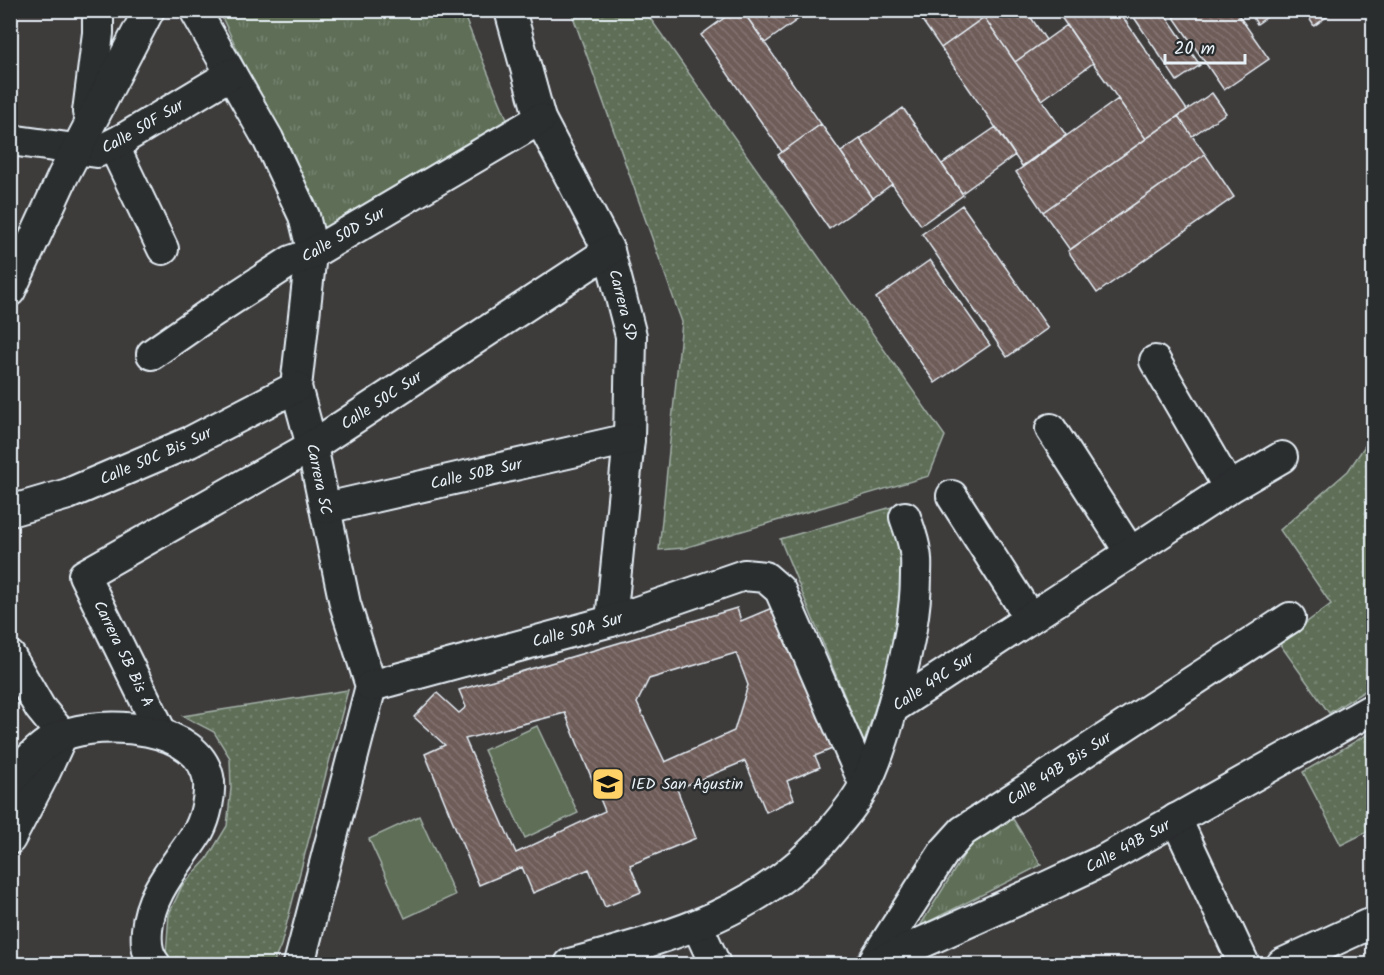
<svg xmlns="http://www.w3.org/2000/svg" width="1384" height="975" font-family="Kalam,sans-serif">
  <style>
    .grass { fill: url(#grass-dots); stroke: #a3b0a8; stroke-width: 1.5 }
    .park { fill: url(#park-tufts); stroke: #a3b0a8; stroke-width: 1.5 }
    .garden { fill: #5e6e57; stroke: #a3b0a8; stroke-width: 1.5 }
    .building { fill: url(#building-back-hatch); stroke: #e8f1f8; stroke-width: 1.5; fill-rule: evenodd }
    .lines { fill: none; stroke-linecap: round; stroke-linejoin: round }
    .minor-casing { stroke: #e8f1f8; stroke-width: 34 }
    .minor { stroke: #2a2d2e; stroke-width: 30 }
    .labels { text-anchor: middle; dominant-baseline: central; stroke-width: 5; stroke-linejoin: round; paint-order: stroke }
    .street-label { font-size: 16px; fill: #e8f1f8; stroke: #2a2d2e }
    .poi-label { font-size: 16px; fill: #e8f1f8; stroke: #2a2d2e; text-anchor: start }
  </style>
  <defs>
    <pattern id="grass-dots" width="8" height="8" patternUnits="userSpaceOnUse" patternTransform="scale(1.5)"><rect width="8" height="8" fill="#5e6e57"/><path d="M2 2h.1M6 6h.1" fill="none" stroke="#758370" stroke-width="1.8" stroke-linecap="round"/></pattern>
    <pattern id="park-tufts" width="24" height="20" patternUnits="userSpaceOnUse" patternTransform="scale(1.5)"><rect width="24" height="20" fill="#5e6e57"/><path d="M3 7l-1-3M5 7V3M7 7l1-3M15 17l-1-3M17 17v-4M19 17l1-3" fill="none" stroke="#758370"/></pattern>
    <pattern id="building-back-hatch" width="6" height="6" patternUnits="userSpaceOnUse" patternTransform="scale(1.5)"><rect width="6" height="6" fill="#6e5b58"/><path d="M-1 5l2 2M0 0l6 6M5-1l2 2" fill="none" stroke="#837371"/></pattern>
  </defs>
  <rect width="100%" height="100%" fill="#3e3b3b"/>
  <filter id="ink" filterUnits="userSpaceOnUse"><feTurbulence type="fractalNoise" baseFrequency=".0167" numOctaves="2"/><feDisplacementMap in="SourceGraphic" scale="12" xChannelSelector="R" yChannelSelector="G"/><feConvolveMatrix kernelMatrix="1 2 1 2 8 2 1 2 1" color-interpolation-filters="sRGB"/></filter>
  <g filter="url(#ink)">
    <path class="grass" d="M571,11h74l300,425 -16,40 -245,72 -25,2 23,-228z
      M1373,434v252l-44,27 -50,-70 52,-39 -51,-74 68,-59z
      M892,507c4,19 9,39 10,59 1,62 -20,120 -38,177l-84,-204z
      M348,690l-67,255 -8,19h-100l-7,-10 3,-40 13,-28 25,-27 20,-33 4,-38 -1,-30 -16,-26 -31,-16z
      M1373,731v111l-4,-11 -28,14 -38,-73z"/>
    <path class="park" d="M219,11h243l53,127 -185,107z
      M1013,819l28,46 -121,61 50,-81z"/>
    <path class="garden" d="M537,726l41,87 -53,25 -41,-88z
      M419,816l36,79 -50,23 -36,-79z"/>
    <path class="building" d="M735,10h7l79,114 -39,28 -81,-117z
      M742,10h69l-46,33z
      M915,10h79l-53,38z
      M994,10h32l20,30 -31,22 -31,-45z
      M1056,10h62l69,100 -41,29z
      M1129,10h33l38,55 -23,16z
      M1169,10h66l34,49 -45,31z
      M1248,10h29l-20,14z
      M1304,10h32l-22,16z
      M984,17l82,118 -44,31 -81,-118z
      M1067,25l26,38 -51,37 -27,-38z
      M1212,93l14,20 -34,23 -14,-20z
      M1118,99l28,40 -103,73 -27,-40z
      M903,108l60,87 -42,30 -61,-86z
      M1178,116l27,38 -135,96 -27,-38z
      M821,124l52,74 -44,31 -51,-74z
      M996,127l19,28 -53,38 -20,-29z
      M860,139l32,45 -19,14 -32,-46z
      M1205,154l29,43 -137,96 -29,-42z
      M962,205l86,123 -41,29 -85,-123z
      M930,260l60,85 -55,38 -59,-85z
      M779,605l58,142 -22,9 5,11 -33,14 7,18 -28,13 -21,-51 -68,28 19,49 -66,27 11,27 -36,15 -16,-38 -56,24 -11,-26 -43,18 -54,-131 20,-9 -31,-28 23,-24 22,20 7,-6 -7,-17 278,-82 4,13zM736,653l12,32 -14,46 -69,31 -28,-59 12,-24zM565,713l40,98 -89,42 -51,-114z"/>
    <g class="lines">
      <g class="minor-casing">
        <g id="minor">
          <path id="s1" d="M195,10l73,129 36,77 6,25 1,13 -15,133 16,59 33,158 26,82 -72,278"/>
          <path id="s2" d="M510,10l30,109 69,132 22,85 -2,103 -18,182"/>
          <path d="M88,112l10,-79v-23"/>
          <path d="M123,139l-6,14 46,96"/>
          <path id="s3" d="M10,140l87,12 26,-13 108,-65"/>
          <path d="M10,291l53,-115 86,-166"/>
          <path id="s4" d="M152,354l56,-39 83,-54 20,-7 229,-135"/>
          <path d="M1155,361l74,127"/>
          <path d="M1051,429l79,123"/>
          <path d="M952,496l78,122"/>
          <path id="s5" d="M326,508l303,-69"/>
          <path id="s6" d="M10,511l58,-17 122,-52 106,-55"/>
          <path d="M10,656l30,52 22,27 -17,37 -35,67"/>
          <path id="s7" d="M371,686l240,-65 133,-46 21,2 15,13 85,195"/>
          <path id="s8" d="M893,708l336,-220 53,-31"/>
          <path id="s9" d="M162,734l-78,-159 228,-129 297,-195"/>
          <path d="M10,781c15,-17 30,-37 51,-45 41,-17 141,-12 148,46 1,14 -3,35 -10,48 -20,33 -49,60 -52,100 -1,11 0,25 8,34"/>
          <path d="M1176,819l68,145"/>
          <path d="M697,925l18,39"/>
          <path d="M570,964c99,-27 194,-51 262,-134 12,-14 24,-28 32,-44 15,-27 27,-73 35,-103 9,-36 17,-71 17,-108 0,-7 1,-16 -1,-23 -1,-11 -6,-23 -10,-35"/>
          <path id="s10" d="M872,964l72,-112 19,-21 327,-213"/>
          <path id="s11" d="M874,964l166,-74 62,-29 272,-153"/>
          <path d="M1282,964l85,-39"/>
        </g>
      </g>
      <use href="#minor" class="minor"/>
    </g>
  </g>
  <defs>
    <g id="school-square" transform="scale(1.725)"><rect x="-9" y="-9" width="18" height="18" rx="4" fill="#ffd166" stroke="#2a2d2e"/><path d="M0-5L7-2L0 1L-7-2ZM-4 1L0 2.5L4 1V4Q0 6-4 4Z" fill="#111"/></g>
  </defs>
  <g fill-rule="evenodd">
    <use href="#school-square" x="608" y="784"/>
  </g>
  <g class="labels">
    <g class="street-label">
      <text stroke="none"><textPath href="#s3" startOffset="140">Calle 50F Sur</textPath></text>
      <text stroke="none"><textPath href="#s4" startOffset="226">Calle 50D Sur</textPath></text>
      <text stroke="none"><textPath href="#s2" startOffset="318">Carrera 5D</textPath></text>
      <text stroke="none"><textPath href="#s9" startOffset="522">Calle 50C Sur</textPath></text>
      <text stroke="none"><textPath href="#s6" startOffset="156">Calle 50C Bis Sur</textPath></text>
      <text stroke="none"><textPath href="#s5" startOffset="154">Calle 50B Sur</textPath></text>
      <text stroke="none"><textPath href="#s1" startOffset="501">Carrera 5C</textPath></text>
      <text stroke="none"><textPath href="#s7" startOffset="214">Calle 50A Sur</textPath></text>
      <text transform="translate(123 654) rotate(64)">Carrera 5B Bis A</text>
      <text stroke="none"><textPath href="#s8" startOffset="48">Calle 49C Sur</textPath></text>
      <text stroke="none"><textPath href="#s10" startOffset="276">Calle 49B Bis Sur</textPath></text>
      <text stroke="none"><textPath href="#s11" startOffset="280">Calle 49B Sur</textPath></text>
    </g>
    <g class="poi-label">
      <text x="631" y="784">IED San Agustin</text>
    </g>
  </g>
  <rect width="1384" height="975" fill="none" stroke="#2a2d2e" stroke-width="36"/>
  <rect x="18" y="18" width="1348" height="939" fill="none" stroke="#e8f1f8" stroke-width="2" filter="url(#ink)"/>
  <path d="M1165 54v9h80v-9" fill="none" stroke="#e8f1f8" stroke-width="3"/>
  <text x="1174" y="54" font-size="18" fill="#e8f1f8" stroke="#2a2d2e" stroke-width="4.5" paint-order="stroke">20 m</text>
</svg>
